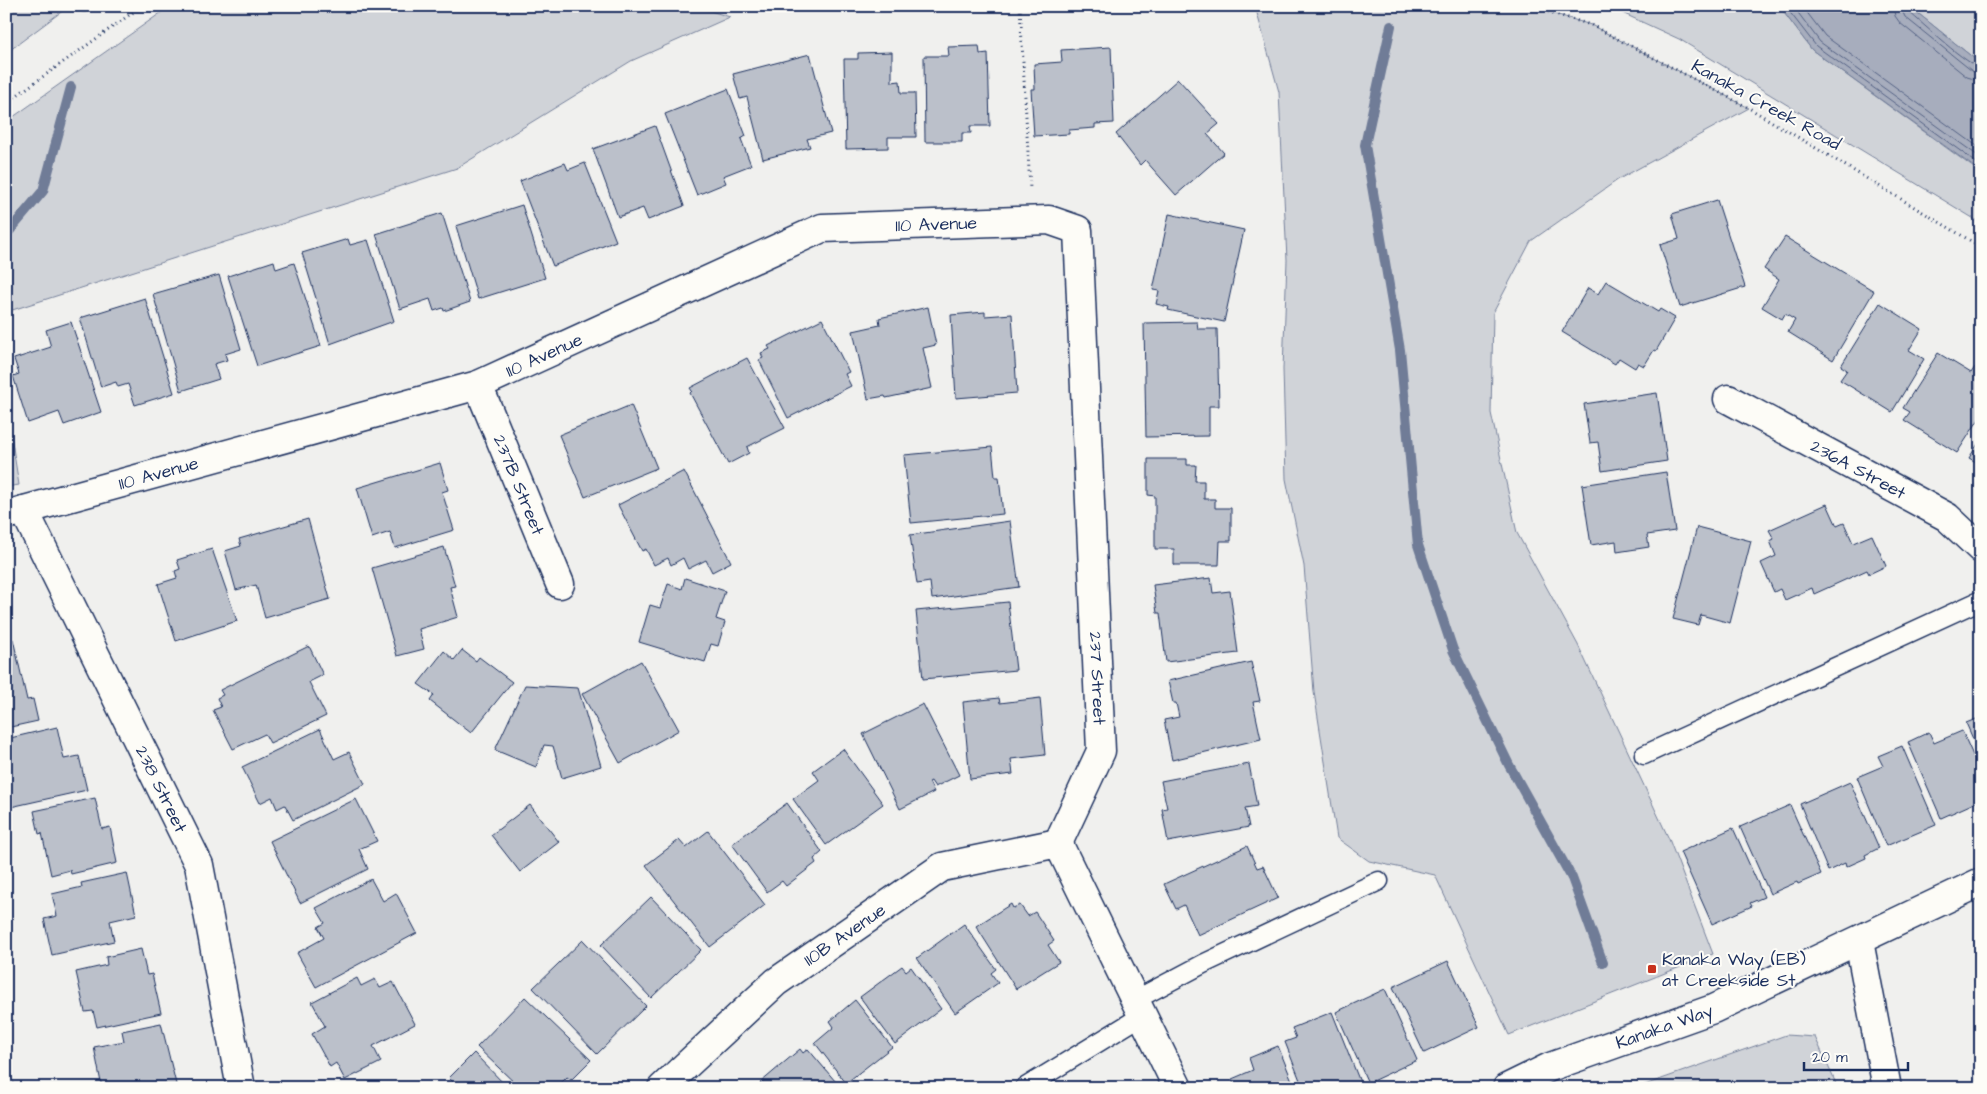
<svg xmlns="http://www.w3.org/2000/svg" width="1987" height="1094" font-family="'Architects Daughter',sans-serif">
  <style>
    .green { fill: #d0d3d8; stroke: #76819b }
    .water { fill: #a7adbd; stroke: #6f7b97 }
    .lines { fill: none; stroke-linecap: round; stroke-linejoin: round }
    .shore { stroke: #536184; stroke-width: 1 }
    .stream { stroke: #6f7b97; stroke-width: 10 }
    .building { fill: #bbc0ca; stroke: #1b2f5e }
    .service-casing { stroke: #1b2f5e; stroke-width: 21 }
    .minor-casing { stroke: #1b2f5e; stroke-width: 31 }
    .tertiary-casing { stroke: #1b2f5e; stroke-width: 31 }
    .secondary-casing { stroke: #1b2f5e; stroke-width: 31 }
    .path { stroke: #1b2f5e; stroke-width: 3; stroke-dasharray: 1 4; stroke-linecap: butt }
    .service { stroke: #fdfcf7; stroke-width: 18 }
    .minor { stroke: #fdfcf7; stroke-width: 28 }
    .tertiary { stroke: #fdfcf7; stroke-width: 28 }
    .secondary { stroke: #fdfcf7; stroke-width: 28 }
    .poi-dot { fill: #c8321e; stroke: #fdfcf7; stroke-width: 2 }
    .labels { text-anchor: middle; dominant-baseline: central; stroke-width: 4; stroke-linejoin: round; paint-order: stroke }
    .street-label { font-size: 18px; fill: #1b2f5e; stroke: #fdfcf7 }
    .poi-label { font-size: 18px; fill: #1b2f5e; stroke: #fdfcf7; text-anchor: start }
  </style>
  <rect width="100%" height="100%" fill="#f0f0ee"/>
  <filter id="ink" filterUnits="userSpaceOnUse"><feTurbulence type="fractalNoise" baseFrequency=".02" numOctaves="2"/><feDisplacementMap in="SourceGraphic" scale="10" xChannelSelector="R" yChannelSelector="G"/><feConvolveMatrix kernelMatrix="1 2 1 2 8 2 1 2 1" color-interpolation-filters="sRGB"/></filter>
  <g filter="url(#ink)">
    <path class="green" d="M6,6h63l-63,47z
      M176,6h518l36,11 -99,44 -174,107 -451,144v-190l156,-110z
      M1255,6h274l62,19 158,83 -130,71 -88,62 -38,72 -2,100 26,120 61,112 91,194 44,115 -204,81 -74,-160 -66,-14 -32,-23 -23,-146 -10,-126 -18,-87 -3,-110 4,-109 -8,-168z
      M1607,6h172l33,44 169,123v50l-302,-184z
      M1909,6h72v58z
      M6,404l13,81 -13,2z
      M1786,1035l29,2 23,51h-202z
      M6,1055l9,33h-9z"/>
    <path class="water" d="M1779,6h130l72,58v108l-169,-122z"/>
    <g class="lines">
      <path class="shore" d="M1785,6l31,40 165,120
        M1793,6l27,36 161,116
        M1802,6l23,30 156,113
        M1893,6l2,10 5,7 67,54 14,4
        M1900,6l5,11 67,54 9,3
        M1907,6l2,6c13,11 59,54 72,56"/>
      <path class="stream" d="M83,6l1,2
        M1391,26l-26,119 35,205 18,195 35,105 56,115 63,113 31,85
        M6,235l37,-44 28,-104"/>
    </g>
    <path class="building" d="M979,46l1,8 8,-1 2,73h-20l1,7h-9v9h-37l-1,-86h25l-1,-9z
      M1111,47l3,76 -19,1v4l-26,2v4l-35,2 -3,-47h4l-1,-25 28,-2 -1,-12z
      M892,52v30l8,-1 1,12h14l1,44h-28v11l-42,1 -2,-90h14v-6z
      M810,54l21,79 -24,6 3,8 -47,12 -16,-62 -7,2 -7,-25z
      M1178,79l41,45 -12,10 17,19 -48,42 -31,-35 -5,5 -24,-31z
      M728,89l18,47 -5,3 10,26 -28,11 3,7 -29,12 -32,-81z
      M655,126l29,80 -36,14 -5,-12 -25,9 -25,-68z
      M565,163l3,7 17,-7 31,78 -63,25 -33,-85z
      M1717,200l28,87 -65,20 -20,-62 19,-6 -7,-25z
      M522,205l23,73 -67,21 -22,-73z
      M442,213l28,89 -26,9 -1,-3 -9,3 -4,-12 -30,10 -24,-75z
      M1169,214l75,16 -20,92 -56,-12 1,-3 -13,-3 3,-13 -6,-1z
      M1785,237l89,54 -41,69 -45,-28 7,-12 -10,-6 -3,5 -20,-12 17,-28 -15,-10z
      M348,239l2,6 18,-5 26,81 -64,23 -28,-91z
      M274,261l2,8 18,-6 27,83 -64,20 -29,-90z
      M219,275l22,74 -16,5 2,6 -13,4 5,15 -38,12 -28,-97z
      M1606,281l52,31 2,-3 15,9 -19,33 -2,-1 -10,16 -6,-3 -3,5 -16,-10 -4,6 -53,-32 26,-44 10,6z
      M145,298l29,95 -39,12 -7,-21 -10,3 -2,-5 -15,5 -21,-69z
      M1880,303l42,26 -13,21 15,9 -32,53 -52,-32 7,-10 -6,-4z
      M928,307l8,38 -13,3 9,40 -46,10 -1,-2 -17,3 -15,-68 27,-6 -1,-7z
      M985,312v4l27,-2 5,79 -61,5 -5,-83z
      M822,319l27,53 -4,2 6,12 -63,32 -29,-58 4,-2 -2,-5 9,-4 -2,-3z
      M71,322l30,90 -37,13 -5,-13 -31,11 -15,-47 6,-2 -5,-15 37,-12 -5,-17z
      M1197,322l1,7h19l2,77h-10v30l-63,1 -2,-114z
      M1938,353l33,20 4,-6 6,4v45l-24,37 -53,-33 6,-8 -7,-4z
      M747,358l38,70 -38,19 2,6 -21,11 -38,-71 2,-2 -2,-3z
      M1657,393l10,68 -65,10 -4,-29 -8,1 -6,-39z
      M631,405l26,63 -72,29 -26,-62z
      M1981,439v26l-12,-7z
      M992,447l3,30h4l4,37 -92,9 -7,-68z
      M1148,459h39v6h9l-1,16h9v18h11v9h16v33h-11l-1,24h-45v-16h-19v-53l-7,-1z
      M440,463l8,27 -6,2 12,38 -59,18 -5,-16 -18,6 -15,-50z
      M684,471l47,91 -19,10 -6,-12 -18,9 -5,-11 -12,7 -3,-7 -14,7 -8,-16 -4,2 -24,-46z
      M1666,472l9,59 -28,4 2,12 -32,5 -1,-11 -25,4 -9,-60z
      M1827,504l10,22 7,-3 9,20 19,-8 14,31 -17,8 -2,-4 -53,24 -2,-6 -27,12 -5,-11 -6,3 -13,-29 15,-7 -6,-15 4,-2 -5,-9z
      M308,519l22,80 -65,19 -9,-33 -20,5 -11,-39 16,-5 -2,-7z
      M1010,521l9,66 -87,12 -2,-17 -13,2 -7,-49z
      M1697,527l54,14 -21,82 -29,-8 -3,10 -25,-6z
      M444,547l11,39 -5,1 8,30 -39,12 5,20 -27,7 -25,-88z
      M212,549l25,72 -61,20 -18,-57 19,-6 -2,-7 5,-2 -3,-9z
      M685,578l40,13 -9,28 9,3 -7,24 -7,-2 -6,18 -66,-20 11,-37 10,3 8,-24 14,5z
      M1211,578l2,15 17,-2 8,62 -72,9 -6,-49h-3l-4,-28z
      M1008,602l8,68 -93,9 -7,-68z
      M13,639l14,61 6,-1 5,22 -32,7v-87z
      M309,646l14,29 -14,7 17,34 -56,27 -5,-9 -32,15 -20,-39 8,-3 -4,-9 6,-3 -3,-5z
      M462,650l14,11 3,-4 33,25 -41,51 -41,-32 4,-6 -16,-11 26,-33 10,9z
      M641,661l38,69 -59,33 -38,-69z
      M1251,662l9,39 -7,1 8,37 -89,21 -8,-40 15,-3 -3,-14h-3l-5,-22z
      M525,685l53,3 23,78 -39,12 -9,-32 -9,-1 -8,22 -41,-17z
      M999,698l1,5 40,-5 5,57 -34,4 2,15 -43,5 -7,-77z
      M923,704l36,71 -24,12 -4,-6 -2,1 5,10 -34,17 -37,-75z
      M1981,717v40l-15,-34z
      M57,727l7,32 15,-3 8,34 -81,18v-69z
      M320,729l14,30 15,-7 16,32 -72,36 -8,-15 -8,4 -5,-12 -12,6 -18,-36z
      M1962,731l19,42v27l-40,18 -33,-76 21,-10 5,11z
      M1902,746l34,79 -50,21 -29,-69 26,-11 -5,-10z
      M843,749l40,55 -57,41 -33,-46 26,-19 -6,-9z
      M1249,764l8,42 -12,2 4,19 -81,15 -6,-33 5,-1 -6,-27z
      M1850,782l29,66 -14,7 1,3 -20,9 -1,-4 -17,8 -28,-67z
      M95,798l7,31 8,-2 7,36 -46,11 -1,-4 -19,5 -9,-42 -3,1 -5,-23z
      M356,799l21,42 -18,8 9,20 -68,34 -30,-62z
      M787,803l35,49 -8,7 2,4 -30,23 -4,-5 -15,11 -35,-48z
      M530,805l29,37 -39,30 -29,-37z
      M1790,805l31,69 -23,10 -1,-2 -27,12 -30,-67z
      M1733,828l31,69 -14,6 2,3 -40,18 -32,-72z
      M708,831l57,74 -55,42 -64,-82 33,-25 7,8z
      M1247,846l10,22 6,-2 15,32 -80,37 -14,-30 -8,4 -12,-25z
      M127,873l9,42 -26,6 4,20 -62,14 -8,-36 13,-3 -5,-22 30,-7 -1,-4z
      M371,879l12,22 13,-8 21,40 -101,54 -19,-34 27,-15 -6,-11 7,-4 -9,-15z
      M651,897l50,53 -50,48 -50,-53z
      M1011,904l2,4 7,-3 8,11 7,-4 19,29 -6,4 11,17 -43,27 -40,-63z
      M964,924l32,45 -5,4 7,10 -43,30 -38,-55z
      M583,940l63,66 -49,48 -64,-66z
      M141,949l6,26 5,-1 9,39 -64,14 -4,-16 -8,1 -9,-40 31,-7 -1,-8z
      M1448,961l31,66 -55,26 -31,-66z
      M902,966l4,5 5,-4 30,42 -46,35 -35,-47z
      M357,978l4,8 14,-7 5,9 13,-6 22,42 -42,22 8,16 -36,18 -9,-17 -6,4 -18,-33 13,-8 -13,-24z
      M1385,989l32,71 -49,23 -32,-71z
      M525,997l66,63 -20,20 -4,-3 -11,11h-36l-43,-41z
      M855,1000l37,47 -46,36 -31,-40 19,-16 -4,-6z
      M1332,1012l28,70 -14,6h-43l-18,-46 11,-4 -4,-10z
      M161,1023l16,65h-75l-8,-41 30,-6 -2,-10z
      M1278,1046l17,42h-60l-3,-9 21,-9 -4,-12z
      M800,1049l3,4 5,-4 33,39h-77l-4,-5z
      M474,1053l34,35h-61l6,-6 -4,-4z"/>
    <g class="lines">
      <g class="service-casing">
        <path id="service" d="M1644,755l337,-155
          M1135,1000l68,-36 176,-83
          M1024,1088l119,-73"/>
      </g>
      <g class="minor-casing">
        <g id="minor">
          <path id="s1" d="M478,385l82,199"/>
          <path id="s2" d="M1728,399l219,118 34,32"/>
          <path id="s3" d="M24,510l175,355 42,223"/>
          <path id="s4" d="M6,515l472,-130 344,-157 227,-8 29,10 23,521 -43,92"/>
          <path d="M1058,843l120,245"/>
          <path id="s5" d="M662,1088l114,-106 166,-115 116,-24"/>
        </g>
      </g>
      <g class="tertiary-casing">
        <path id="tertiary" d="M1859,941l28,147"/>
      </g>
      <g class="secondary-casing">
        <g id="secondary">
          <path id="s6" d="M1507,1088l43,-21 163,-58 268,-127"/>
        </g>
      </g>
      <path class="path" d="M1020,6l10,183
        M1529,6l62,19 158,83 232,139
        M6,103l136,-97"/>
      <use href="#service" class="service"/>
      <use href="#minor" class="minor"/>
      <use href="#tertiary" class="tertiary"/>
      <use href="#secondary" class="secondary"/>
    </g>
  </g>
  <rect class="poi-dot" x="1647" y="964" width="10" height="10" rx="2.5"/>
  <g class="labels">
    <g class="street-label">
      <text transform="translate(1766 105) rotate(29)">Kanaka Creek Road</text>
      <text stroke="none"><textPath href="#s4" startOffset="982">110 Avenue</textPath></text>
      <text stroke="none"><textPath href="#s4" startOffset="562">110 Avenue</textPath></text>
      <text stroke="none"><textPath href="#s2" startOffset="148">236A Street</textPath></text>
      <text stroke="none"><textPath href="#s4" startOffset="158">110 Avenue</textPath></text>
      <text stroke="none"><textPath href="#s1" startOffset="108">237B Street</textPath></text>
      <text stroke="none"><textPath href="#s4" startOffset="1574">237 Street</textPath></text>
      <text stroke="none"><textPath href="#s3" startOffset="311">238 Street</textPath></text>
      <text stroke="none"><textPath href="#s5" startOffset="239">110B Avenue</textPath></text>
      <text stroke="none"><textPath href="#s6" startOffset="169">Kanaka Way</textPath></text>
    </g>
    <g class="poi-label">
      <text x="1662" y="959">Kanaka Way (EB)<tspan x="1662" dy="21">at Creekside St</tspan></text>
    </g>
  </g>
  <rect width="1987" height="1094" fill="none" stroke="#fdfcf7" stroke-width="25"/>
  <rect x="12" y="12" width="1962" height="1069" fill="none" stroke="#1b2f5e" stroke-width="2" filter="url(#ink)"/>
  <path d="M1804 1062v8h104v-8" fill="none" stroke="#1b2f5e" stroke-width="2.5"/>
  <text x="1812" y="1062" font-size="15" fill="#1b2f5e" stroke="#fdfcf7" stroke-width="4" paint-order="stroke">20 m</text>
</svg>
